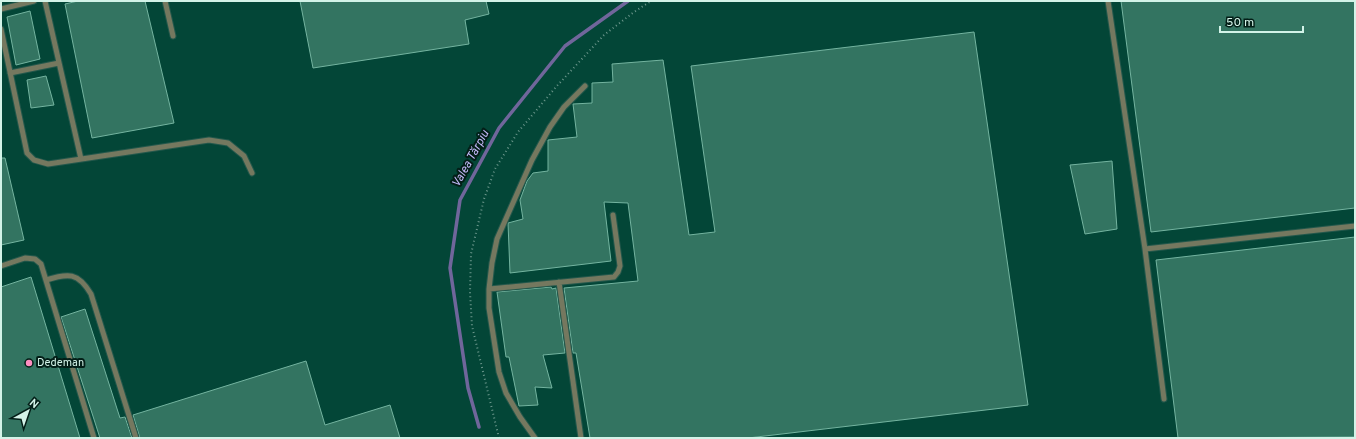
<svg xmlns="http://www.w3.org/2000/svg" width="1356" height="439" font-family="Overpass,sans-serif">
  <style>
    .built { fill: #034637 }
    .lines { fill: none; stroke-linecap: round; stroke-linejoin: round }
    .stream { stroke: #70669b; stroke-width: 3.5 }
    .building { fill: #337461; stroke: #74b4a0 }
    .service-casing { stroke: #24584c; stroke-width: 7 }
    .path { stroke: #6c978c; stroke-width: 2; stroke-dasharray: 1 3; stroke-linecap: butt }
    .service { stroke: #75785f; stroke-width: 5 }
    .poi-dot { fill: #fd8ec0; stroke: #031e17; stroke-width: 1.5 }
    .labels { text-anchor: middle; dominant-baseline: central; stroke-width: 4; stroke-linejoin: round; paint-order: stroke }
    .poi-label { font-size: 11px; fill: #d3f3e8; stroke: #031e17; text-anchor: start }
    .water-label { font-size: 12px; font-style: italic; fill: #c4b8f8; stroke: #031e17 }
  </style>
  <rect width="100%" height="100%" fill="#033a2e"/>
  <path class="built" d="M1,1h1354v437h-1354z"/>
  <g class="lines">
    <path class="stream" d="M479,427l-11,-39 -18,-120 10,-68 39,-72 66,-82 63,-45"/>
  </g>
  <path class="building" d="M78,1h67l29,122 -82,15 -27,-134z
    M300,1h186l3,13 -24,6 4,24 -156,24z
    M1121,1h234v207l-204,24z
    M30,11l10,48 -24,6 -9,-48z
    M974,32l54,373 -280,33h-158l-14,-85h-3l-9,-65 74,-7 -10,-78 -24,-1 7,59 -101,12 -2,-50 15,-4 -3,-19 7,-19 6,-8 15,-2v-31l29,-3 -4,-33 19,-1v-20l21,-1 -1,-18 51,-4 26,175 26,-3 -24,-166z
    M46,76l8,29 -23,3 -4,-28z
    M1,158h4l19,82 -23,5z
    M1112,161l5,68 -32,5 -15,-69z
    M1355,237v200l-177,1 -22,-178z
    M31,277l49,161h-79v-151z
    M551,287l1,2 4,-1 9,65 -22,2 9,33 -17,-1 3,18 -19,1 -10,-49h-3l-9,-65z
    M85,309l35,109 5,-1 7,21h-32l-39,-121z
    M306,361l19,64 65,-20 10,33h-260l-7,-23z"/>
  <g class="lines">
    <g class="service-casing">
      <path id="service" d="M45,1l36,158
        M165,1l8,35
        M1108,1l37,248 19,150
        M1,9l33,-8
        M1,29l26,124 7,7 14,4 161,-24 19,3 16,13 8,17
        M10,73l49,-10
        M1145,249l210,-23
        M1,266l24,-8 10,1 6,5 53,174
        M46,280c22,-7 32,-8 45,14l45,144
        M559,282l22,156
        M489,289l125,-12 4,-5 2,-6 -7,-51
        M535,438l-15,-21 -14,-24 -7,-21 -10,-64v-19l3,-26 5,-24 35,-79 18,-33 14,-20 21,-21"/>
    </g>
    <path class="path" d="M499,438l-27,-112 -2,-34 1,-38 13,-55 11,-30 23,-37 38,-45 48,-52 30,-23 17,-11"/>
    <use href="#service" class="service"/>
  </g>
  <circle class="poi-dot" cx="29" cy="363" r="4"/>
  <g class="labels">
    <g class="poi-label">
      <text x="37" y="363">Dedeman</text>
    </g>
    <g class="water-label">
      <text transform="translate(471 159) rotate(-61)">Valea Tărpiu</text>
    </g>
  </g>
  <rect width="1356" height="439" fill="none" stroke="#d3f3e8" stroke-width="4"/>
  <g transform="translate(28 411) rotate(40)" stroke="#031e17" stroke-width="3" paint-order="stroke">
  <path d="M0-3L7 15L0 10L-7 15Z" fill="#d3f3e8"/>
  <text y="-6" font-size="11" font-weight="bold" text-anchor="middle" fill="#d3f3e8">N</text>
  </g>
  <path d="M1220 26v6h83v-6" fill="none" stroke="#d3f3e8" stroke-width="2"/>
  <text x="1226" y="26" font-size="12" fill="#d3f3e8" stroke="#031e17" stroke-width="3" paint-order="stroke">50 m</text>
</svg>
